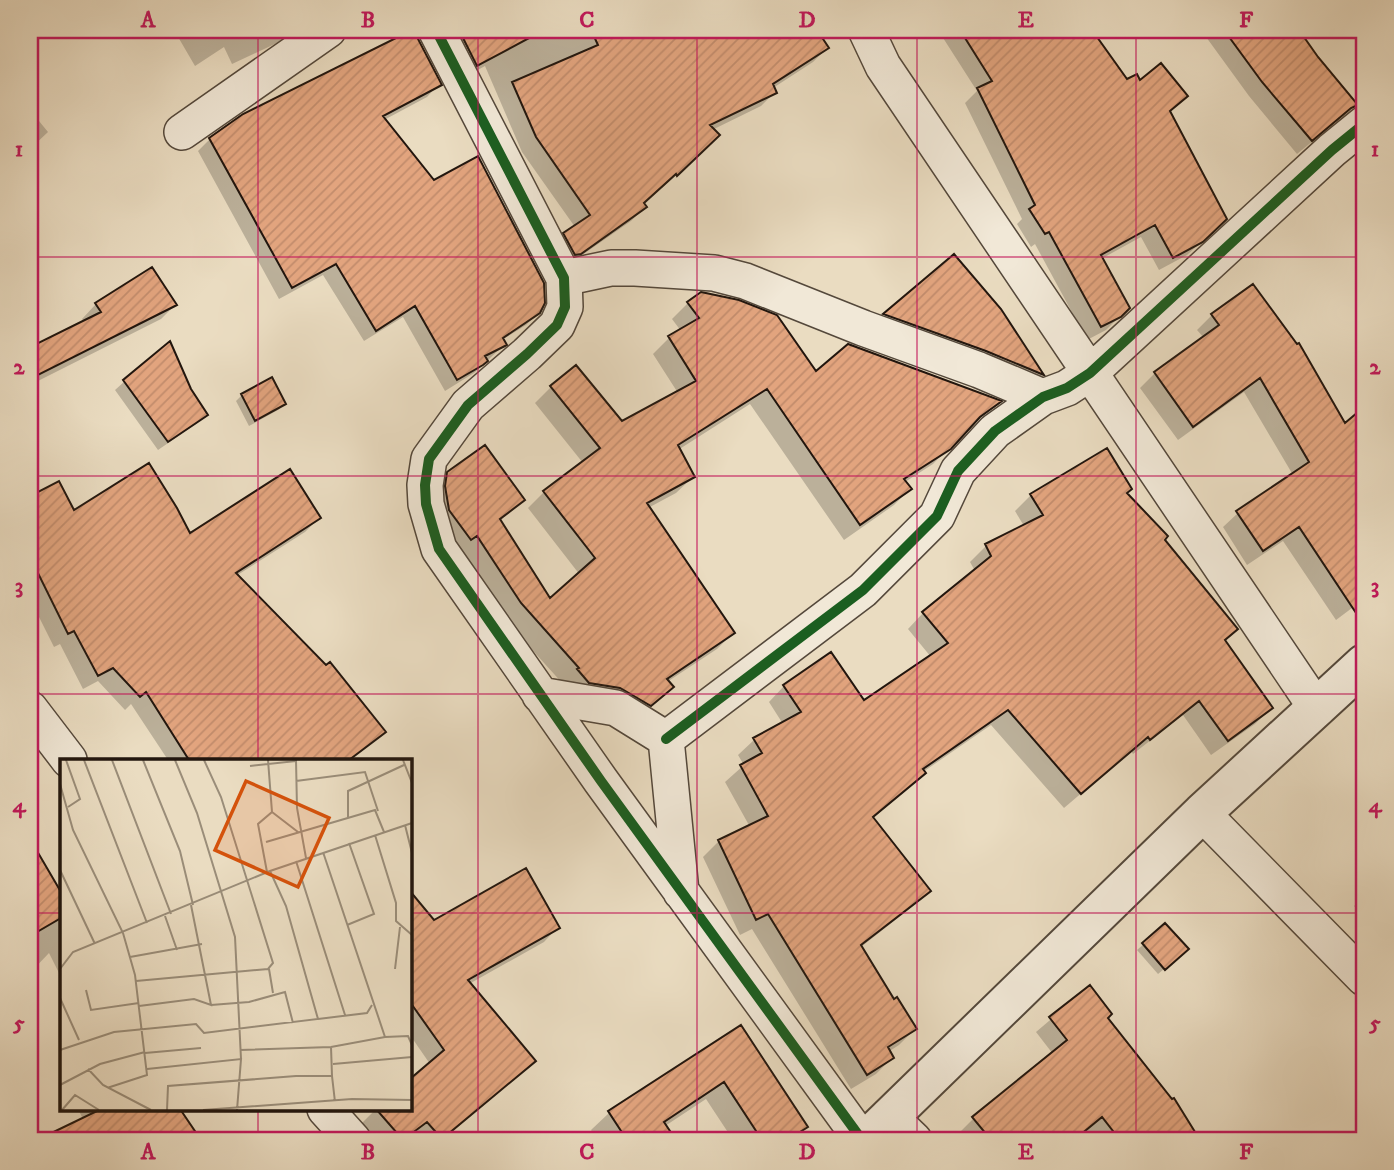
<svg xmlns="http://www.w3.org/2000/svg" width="1394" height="1170" font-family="'IM FELL DW Pica',serif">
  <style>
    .shadow { fill: #0003 }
    .building { fill: url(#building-hatch); stroke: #22160e; stroke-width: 2 }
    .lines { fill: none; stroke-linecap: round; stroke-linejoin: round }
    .minor-casing { stroke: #54483b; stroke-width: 38 }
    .tertiary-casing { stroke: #54483b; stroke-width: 42 }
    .minor { stroke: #f1e8d7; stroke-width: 35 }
    .tertiary { stroke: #f1e8d7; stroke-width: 38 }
    .cycleway-casing { stroke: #f1e8d7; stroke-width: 15 }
    .cycleway { stroke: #1b5e20; stroke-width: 10 }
    .grid { fill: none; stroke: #c2185b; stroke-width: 2; stroke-opacity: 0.55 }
    .inset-road { fill: none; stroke: #9a8d79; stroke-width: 2 }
    .view { fill: #d4520c; fill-opacity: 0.15; stroke: #d4520c; stroke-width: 3.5 }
    .inset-edge { fill: none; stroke: #22160e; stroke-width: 3.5 }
    .neatline { fill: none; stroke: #c2185b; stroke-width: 2.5 }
    .grid-label { font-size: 23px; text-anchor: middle; font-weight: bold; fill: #c2185b }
  </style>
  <defs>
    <pattern id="building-hatch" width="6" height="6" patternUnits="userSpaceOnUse" patternTransform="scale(1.75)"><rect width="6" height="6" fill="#e2a47e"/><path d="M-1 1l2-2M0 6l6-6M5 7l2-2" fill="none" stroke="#c28c6c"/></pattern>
  </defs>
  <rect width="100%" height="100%" fill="#eadcc1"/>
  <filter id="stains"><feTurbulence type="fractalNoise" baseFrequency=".00286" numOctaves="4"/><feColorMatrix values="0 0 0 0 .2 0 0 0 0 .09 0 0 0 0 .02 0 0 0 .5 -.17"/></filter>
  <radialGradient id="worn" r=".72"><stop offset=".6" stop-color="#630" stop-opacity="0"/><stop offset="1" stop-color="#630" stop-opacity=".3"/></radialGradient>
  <path class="shadow" d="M174,30h122l-19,13 -45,21 -8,-17 -29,19z
    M466,30h349l12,18 -14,14 -40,26 2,4 -14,14 -49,24 5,5 -55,53 -1,-1 -19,16 3,4 -14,14 -66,46 -15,-19 25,-21 -53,-75 -37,-86 -22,12 -16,-31z
    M938,30h151l37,52h14l46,14 -17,17 42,120 -24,22 -28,15 -18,-33 -40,22 27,49 -22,22 -19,10 -52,-96 -4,3 -14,-23 5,-5 -57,-116 12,-12z
    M1201,30h96l19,27 40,48 -13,13 -7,4 -39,32 -48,-58z
    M416,40l23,44 -12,13 -43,23 155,192 -13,13 -24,15 2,5 -30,28 -29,18 -42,-74 -39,24 -41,-66 -44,24 -81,-148 12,-12z
    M30,110l18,22 -18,17z
    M954,257l46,53 42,65 -18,18 -157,-60z
    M688,303l128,70 183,29 -33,28 -33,34 -28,18 5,7 -16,16 -50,35 -94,-136 -72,46 15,27 -17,16 -28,15 85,125 -16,16 -50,33 5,5 -39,34 -69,-36 -59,-65 -51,-65 -22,-65 16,-16 75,26 -24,22 51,79 30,-26 -52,-67 16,-16 39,-29 -48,-60 16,-16 70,36 57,-30 -25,-39 16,-16 12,-7 -9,-12z
    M96,304l79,1 -14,14 -131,66v-36l54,-27 -2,-3z
    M1212,315l133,110 19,-16v111l-28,14 28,41v24l-28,21 -53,-79 -36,24 -24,-38 15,-14 55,-38 -49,-83 -66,48 -38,-52 15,-15 49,-35 -7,-8z
    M125,381l64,9 17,25 -10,9 -38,26 -43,-60z
    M242,395l42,9 -6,6 -29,16 -13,-25z
    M30,491l3,5 40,16 116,24 130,-18 -14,14 -69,44 147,156 -32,28h-183l-37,-56 -6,6 -27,-29 -15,8 -23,-45 -6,3 -24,-48z
    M1125,494l37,46 62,101 47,67 -16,16 -44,31 -28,-40 -50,39 -2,-3 -67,57 -73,-83 -68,47 -15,16 -36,31 56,71 -15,16 -52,41 33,54 21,28 -16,16 -11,7 4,6 -16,16 -25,15 -99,-160 -12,6 -37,-78 16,-16 31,-14 -25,-45 19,-17 -6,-10 16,-15 29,-16 -14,-22 15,-16 79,17 68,-46 -23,-28 15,-16 52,-42 -5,-9 16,-16 38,-20 -9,-15 16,-16z
    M30,842l31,54v81l-12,-24 -19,20z
    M410,894l23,29 125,4 -14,15 -75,42 65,77 -93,79h-24l-5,-5 -6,5h-29l-15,-17 14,-14h34v-28l20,-17 -20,-29z
    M1364,896v22l-10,-12z
    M1165,926l16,29 -23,19 -21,-24z
    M1089,987l17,31 65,84 2,-2 25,40h-232l-6,-8 13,-13 80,-65 -17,-22z
    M741,1027l65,99 -14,14h-59l-27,-41 -41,27 9,14h-76l-7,-10 18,-17z
    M78,1109h99l22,31h-158l42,-21z
    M1218,1135l3,5h-12z"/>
  <path class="building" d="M412,30h4l2,9 24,46 -59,31 51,64 44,-24 66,127 1,20 -5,10 -37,25 4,7 -22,11 3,5 -5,4 -26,15 -42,-74 -39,25 -40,-67 -44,24 -83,-150 34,-24z
    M459,30h85l-67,36z
    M591,30h226l12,18 -56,36 4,9 -67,32 10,10 -43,41 -1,-2 -32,29 3,4 -66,47 -6,1 -12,-22 27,-18 -54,-78 -24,-55 86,-37z
    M960,30h132l35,49 10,-5 3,6 21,-17 27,33 -18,15 57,108 -24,23 -30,16 -18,-33 -54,30 29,53 -9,9 -20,10 -52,-95 -4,2 -16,-25 6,-4 -58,-117 15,-7z
    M1224,30h75l19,27 40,48 -7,3 -39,33 -50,-59z
    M954,254l47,55 43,66 -58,-24 -103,-37z
    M152,267l25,38 -147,74v-32l71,-35 -6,-9z
    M1253,284l44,60 2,-1 46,80 19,-16v218l-65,-98 -36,24 -27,-40 73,-49 -49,-84 -67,49 -39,-55 65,-47 -8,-11z
    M701,292l38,8 38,15 39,56 32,-27 154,57 -22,16 -29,32 -47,30 8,10 -52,36 -93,-136 -89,56 17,32 -48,26 88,130 -68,46 7,8 -23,19 -31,-18 -31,-5 -12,-14 2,-1 -58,-65 -44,-67 -6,4 -22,-30 -4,-24 2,-14 38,-27 40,55 -25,19 50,79 45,-40 -52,-67 57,-43 -50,-62 26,-21 46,56 74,-40 -28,-45 31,-18 -12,-16z
    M170,341l21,48 17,26 -40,27 -45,-62z
    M272,377l14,27 -31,17 -14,-27z
    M1107,448l25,41 -5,4 41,43 -3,4 73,89 -13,11 48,68 -45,33 -29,-40 -49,39 -2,-3 -67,57 -73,-84 -85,59 3,4 -53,44 58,74 -70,54 33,54 3,-2 20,32 -29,18 6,11 -27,17 -99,-161 -12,6 -38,-80 50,-24 -28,-51 22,-12 -9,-15 48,-26 -18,-27 48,-33 33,48 84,-57 -26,-31 69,-56 -6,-12 58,-29 -13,-21z
    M149,463l28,45 13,25 100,-64 31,49 -85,55 90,92 4,-3 56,70 -37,28h-160l-43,-68 -6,5 -27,-29 -15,8 -24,-45 -6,3 -38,-77v-61l29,-15 15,29z
    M30,839l31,53v26l-31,18z
    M526,868l34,60 -92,52 68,81 -94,78 -15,-17 -24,18 -27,-31h34v-30l34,-29 -34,-48v-111l24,29z
    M1165,923l24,26 -24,21 -23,-27z
    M1090,985l22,29 -4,4 64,81 2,-1 26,42h-80l-18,-23 -28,23h-83l-19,-23 95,-77 -18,-23z
    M741,1025l67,102 -21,13h-25l-38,-58 -60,40 12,18h-49l-19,-29z
    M101,1109h79l21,31h-164z"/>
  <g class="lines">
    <g class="minor-casing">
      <path id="minor" d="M436,30l128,248 1,29 -8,18 -30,29 -59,51 -39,54 -4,26 1,19 13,45 162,232 261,359
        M866,30l17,36 434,643
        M182,132l146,-102
        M564,278l47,-10h24l79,5 31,8 118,47 116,42 64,27
        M540,695l76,13 50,31
        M30,709l39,51
        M666,739l197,-149 74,-74 21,-45 37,-40 48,-34 24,-9 23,-15 242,-223 32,-26
        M666,739l15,153
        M1202,813l162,165
        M325,1109l28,31
        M889,1116l25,24"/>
    </g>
    <g class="tertiary-casing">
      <path id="tertiary" d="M866,1140l336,-327 162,-149"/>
    </g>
    <use href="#minor" class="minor"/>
    <use href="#tertiary" class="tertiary"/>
    <g class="cycleway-casing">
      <path id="cycleway" d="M436,30l128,248 1,29 -8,18 -30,29 -59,51 -39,54 -4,26 1,19 13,45 162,232 261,359
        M666,739l197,-149 74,-74 21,-45 37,-40 48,-34 24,-9 23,-15 242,-223 32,-26"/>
    </g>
    <use href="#cycleway" class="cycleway"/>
  </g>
  <path class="grid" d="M258,30v730M478,30v1110M697,30v1110M917,30v1110M1136,30v1110M30,257h1334M30,476h1334M30,694h1334M30,913h31M410,913h954M258,1109v31"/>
  <g transform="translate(60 759)">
    <rect width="352" height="352" fill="#eadcc1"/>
    <path class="inset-road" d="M6,1l14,39 -12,8M24,1l63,163M52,1l59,154M83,1l37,91 13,54M115,1l22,53 38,124 6,122M236,1l1,48 9,50M343,1l9,23M190,7l46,-5M236,22l69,-9 13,39M0,25l13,46 50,103 12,42 12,100 -40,13M212,53l26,20M288,58v-26l56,-26M345,66l7,28M315,76l21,68v18l16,14M206,83l109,-32 9,22M263,93l62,185M236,102l49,154M0,111l35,74M207,113l-9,-48 14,-12 -4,-52M105,157l12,34M287,166l27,-11 -25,-71M70,198l72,-13M0,210l13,-17 197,-81 142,-48M209,210l4,24M335,210l5,-42M76,222l132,-12 5,-6 -52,-166 -17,-37M26,231l5,20 48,-7M0,239l19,42M151,246l38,-3 36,-10 8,31M79,247l55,-7 17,6 -20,-100M258,260l49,-6 5,-8M271,288l1,29M0,291l54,-18 82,-8 8,9 114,-14 -32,-113 -16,-35M180,291l91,-3 54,-10 23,-1 4,9M85,294l56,-5M273,305l79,-7M28,310l15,16 48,25M87,310l94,-10 -4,51M0,326l40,-21 45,-12M2,351l13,-15 24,15M107,351l1,-24 128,-10h36l3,26M143,351l149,-11 60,1"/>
    <path class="view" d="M186,22l83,37 -31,69 -83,-37z"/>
    <rect width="352" height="352" class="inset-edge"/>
  </g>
  <rect width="1394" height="1170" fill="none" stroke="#eadcc1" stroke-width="77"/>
  <rect x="38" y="38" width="1318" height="1094" class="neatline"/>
  <g class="grid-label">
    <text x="148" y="27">A</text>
    <text x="368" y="27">B</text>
    <text x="587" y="27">C</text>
    <text x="807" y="27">D</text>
    <text x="1026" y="27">E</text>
    <text x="1246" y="27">F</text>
    <text x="19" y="156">1</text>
    <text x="1375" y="156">1</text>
    <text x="19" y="374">2</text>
    <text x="1375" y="374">2</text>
    <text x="19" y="593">3</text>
    <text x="1375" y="593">3</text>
    <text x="19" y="812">4</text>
    <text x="1375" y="812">4</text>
    <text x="19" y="1030">5</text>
    <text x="1375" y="1030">5</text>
    <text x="148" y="1159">A</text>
    <text x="368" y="1159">B</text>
    <text x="587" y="1159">C</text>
    <text x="807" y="1159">D</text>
    <text x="1026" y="1159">E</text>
    <text x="1246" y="1159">F</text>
  </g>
  <rect width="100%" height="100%" filter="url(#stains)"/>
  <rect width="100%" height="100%" fill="url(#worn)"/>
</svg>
